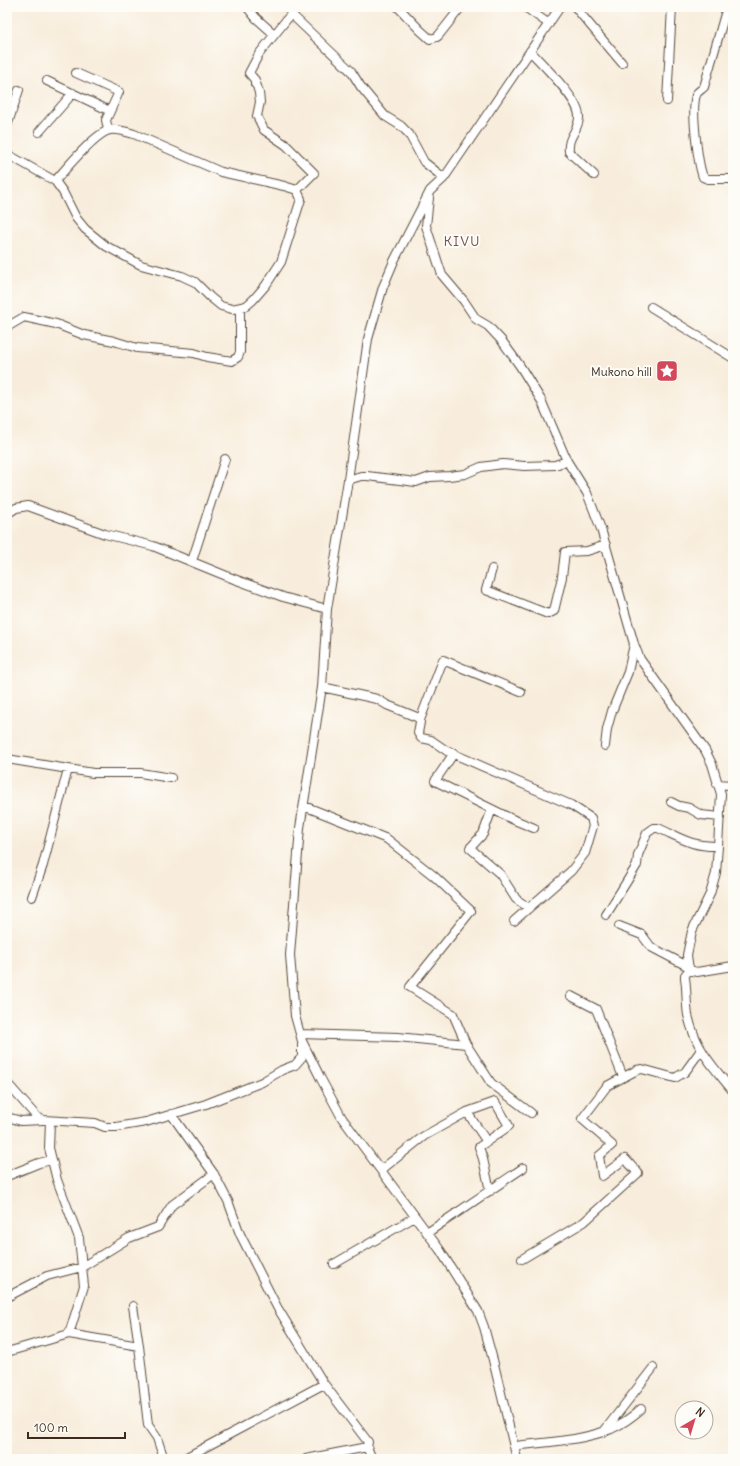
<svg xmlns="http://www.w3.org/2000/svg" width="740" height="1466" font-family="Delius,sans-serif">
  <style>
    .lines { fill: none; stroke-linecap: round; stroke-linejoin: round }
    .minor-casing { stroke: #57473a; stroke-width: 10 }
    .minor { stroke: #fff; stroke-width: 8 }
    .labels { text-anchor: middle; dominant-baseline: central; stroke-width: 4; stroke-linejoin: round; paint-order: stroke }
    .poi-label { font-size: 12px; fill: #3b2a1e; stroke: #fdfcf7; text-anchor: end }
    .quarter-label { font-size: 14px; letter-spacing: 1px; fill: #73545a; stroke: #fdfcf7 }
  </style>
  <rect width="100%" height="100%" fill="#fdfcf7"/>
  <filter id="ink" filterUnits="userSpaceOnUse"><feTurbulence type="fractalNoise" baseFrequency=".025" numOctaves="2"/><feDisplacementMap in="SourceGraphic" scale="8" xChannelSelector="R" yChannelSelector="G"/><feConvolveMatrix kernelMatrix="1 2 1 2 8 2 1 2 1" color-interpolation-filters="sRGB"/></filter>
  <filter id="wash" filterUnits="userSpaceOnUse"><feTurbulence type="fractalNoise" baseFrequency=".012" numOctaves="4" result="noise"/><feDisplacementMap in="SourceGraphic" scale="16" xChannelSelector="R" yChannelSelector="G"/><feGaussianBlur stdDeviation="0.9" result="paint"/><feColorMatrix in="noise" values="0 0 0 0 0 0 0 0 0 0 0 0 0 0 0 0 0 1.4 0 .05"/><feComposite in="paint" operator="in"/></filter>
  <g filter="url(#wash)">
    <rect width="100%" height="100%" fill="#f8eddc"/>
  </g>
  <g filter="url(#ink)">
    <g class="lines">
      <g class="minor-casing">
        <path id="minor" d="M247,7l9,11 18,16
          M398,7l22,23 10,9 7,-2 2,-2 22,-28
          M525,7l24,17
          M575,7l47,56
          M727,7l-23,80c-2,2 -5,4 -7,6 -7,12 1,71 6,84l5,2h25
          M291,14l7,-7
          M530,51c12,13 51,50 49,67 -1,14 -12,18 -10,34l25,23
          M76,73l43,19 -13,28 2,10
          M47,81l63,30
          M667,101l5,-94
          M7,126l12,-36
          M39,132l34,-39
          M7,154l48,27 8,11 13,26 9,11 21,17 35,19 41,11 13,6 15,15 11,9 11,3 14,-3 7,-6 13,-15 15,-23 20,-63 -4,-9 17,-17 -28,-28 -22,-15 -7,-14 3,-14 -1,-9 -2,-7 -2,-2v-4l-6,-7 10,-19 32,-40 60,57 10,16 24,29 16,10 8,8 15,28 20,16
          M55,181c10,-11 41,-49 55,-51 8,-1 17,2 24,4l87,38 63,14 13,4
          M429,198l-3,28 16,49 22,26 12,18 12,7 14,15 18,25 21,34 26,61 20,32 14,36 33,115 6,15 65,91 7,14 9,30 -3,52 -2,27 -6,21 -18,37 -5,24 2,15 8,2 36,-6
          M651,307l82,51
          M7,327l17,-10 32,7 28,11 30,6 23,7 57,5 13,4 25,4 6,-4 2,-5v-44
          M348,480l13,-4h6l49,6 14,-5 19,-1 16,-2 16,-7 22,-3 21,2 31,-1 12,-4
          M7,514l9,-6 12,-2 77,28 48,12 81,33 49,18 44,12
          M192,561l33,-102
          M492,569l-6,21 62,24 6,-3 8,-34 3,-25 22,-1 19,-6
          M322,687l55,12 10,6 32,13 1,4 -2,11 3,5 10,2 16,11 124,54 20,13 2,8 -8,27 -14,18 -57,50
          M420,720l23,-60 78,32
          M605,746l2,-17 5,-18 16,-39 6,-28
          M454,753l-19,28 77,38 22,9
          M7,759l86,14h47l31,5
          M717,784l16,1
          M671,802l8,4 10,2 12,7 19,2
          M304,806l83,33 47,37 37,35 -61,76 43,27 13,30
          M492,809l-9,25 -13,14 30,26 16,25 13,9
          M32,897l11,-32 25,-96
          M606,915l31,-50 1,-10 9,-22 7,-5h4c23,10 34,19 60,18
          M619,926l23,9 9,12 38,20
          M689,970l-4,5v3c2,12 1,25 3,37 7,33 25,52 45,76
          M571,996l25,13 27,68
          M300,1034l98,3 68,7 25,39 40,30
          M7,1083l30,34 7,3 51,3 10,4h11l30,-5 60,-18 56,-22 20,-12 13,-5 7,-8v-12
          M171,1114l43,60 14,27 12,33 37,73 47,77 44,58 -1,5 5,12
          M7,1117l14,4 22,-1
          M50,1121l-1,27 8,32 22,58 5,48 -15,48 70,12 9,79 9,13 7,21
          M487,1142l-20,-30 28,-10 14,24 -30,21 4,12 7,32
          M381,1170l43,-34 43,-24
          M7,1176l32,-13 13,-3
          M427,1233l96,-65
          M522,1259l62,-37 54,-49 -13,-14 -23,17 -3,-20 13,-11 -30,-26 25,-33 30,-16 5,-1 33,9 10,-6 16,-22
          M334,1264l79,-46h3
          M7,1297l40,-21 35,-9 47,-29 29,-11 14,-22 42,-31
          M133,1306l6,40
          M7,1352l62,-18
          M605,1430l48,-62
          M514,1446c32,-4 67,-5 97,-17 11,-5 21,-12 30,-20
          M183,1459l141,-75
          M306,1459l61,-12
          M517,1459l-24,-99 -9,-33 -6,-16 -38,-61 -98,-132 -21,-39 -19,-38 -7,-25 -5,-61 10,-127 22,-141 5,-78 21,-129 20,-141 15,-52 11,-26 36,-70 14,-13 116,-171"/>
      </g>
      <use href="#minor" class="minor"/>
    </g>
  </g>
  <defs>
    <g id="sight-square" transform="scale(1.15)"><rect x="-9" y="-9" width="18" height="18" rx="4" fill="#d1495b" stroke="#fdfcf7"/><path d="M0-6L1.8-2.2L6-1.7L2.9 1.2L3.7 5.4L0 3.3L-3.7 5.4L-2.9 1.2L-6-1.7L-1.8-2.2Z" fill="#fff"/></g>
  </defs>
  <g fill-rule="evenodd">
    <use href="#sight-square" x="667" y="371"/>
  </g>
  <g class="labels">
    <g class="poi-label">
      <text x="652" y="371">Mukono hill</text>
    </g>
    <g class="quarter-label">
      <text x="462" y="241">KIVU</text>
    </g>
  </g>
  <rect width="740" height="1466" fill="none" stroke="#fdfcf7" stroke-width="24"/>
  <g transform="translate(694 1420) rotate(38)"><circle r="19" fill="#fdfcf7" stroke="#afa8a0"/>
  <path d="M0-3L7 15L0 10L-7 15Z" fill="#d1495b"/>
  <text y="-6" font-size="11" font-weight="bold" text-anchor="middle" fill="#3b2a1e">N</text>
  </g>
  <path d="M28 1432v6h97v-6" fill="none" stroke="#3b2a1e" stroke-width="2"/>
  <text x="34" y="1432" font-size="12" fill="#3b2a1e" stroke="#fdfcf7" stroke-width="3" paint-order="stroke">100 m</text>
</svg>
